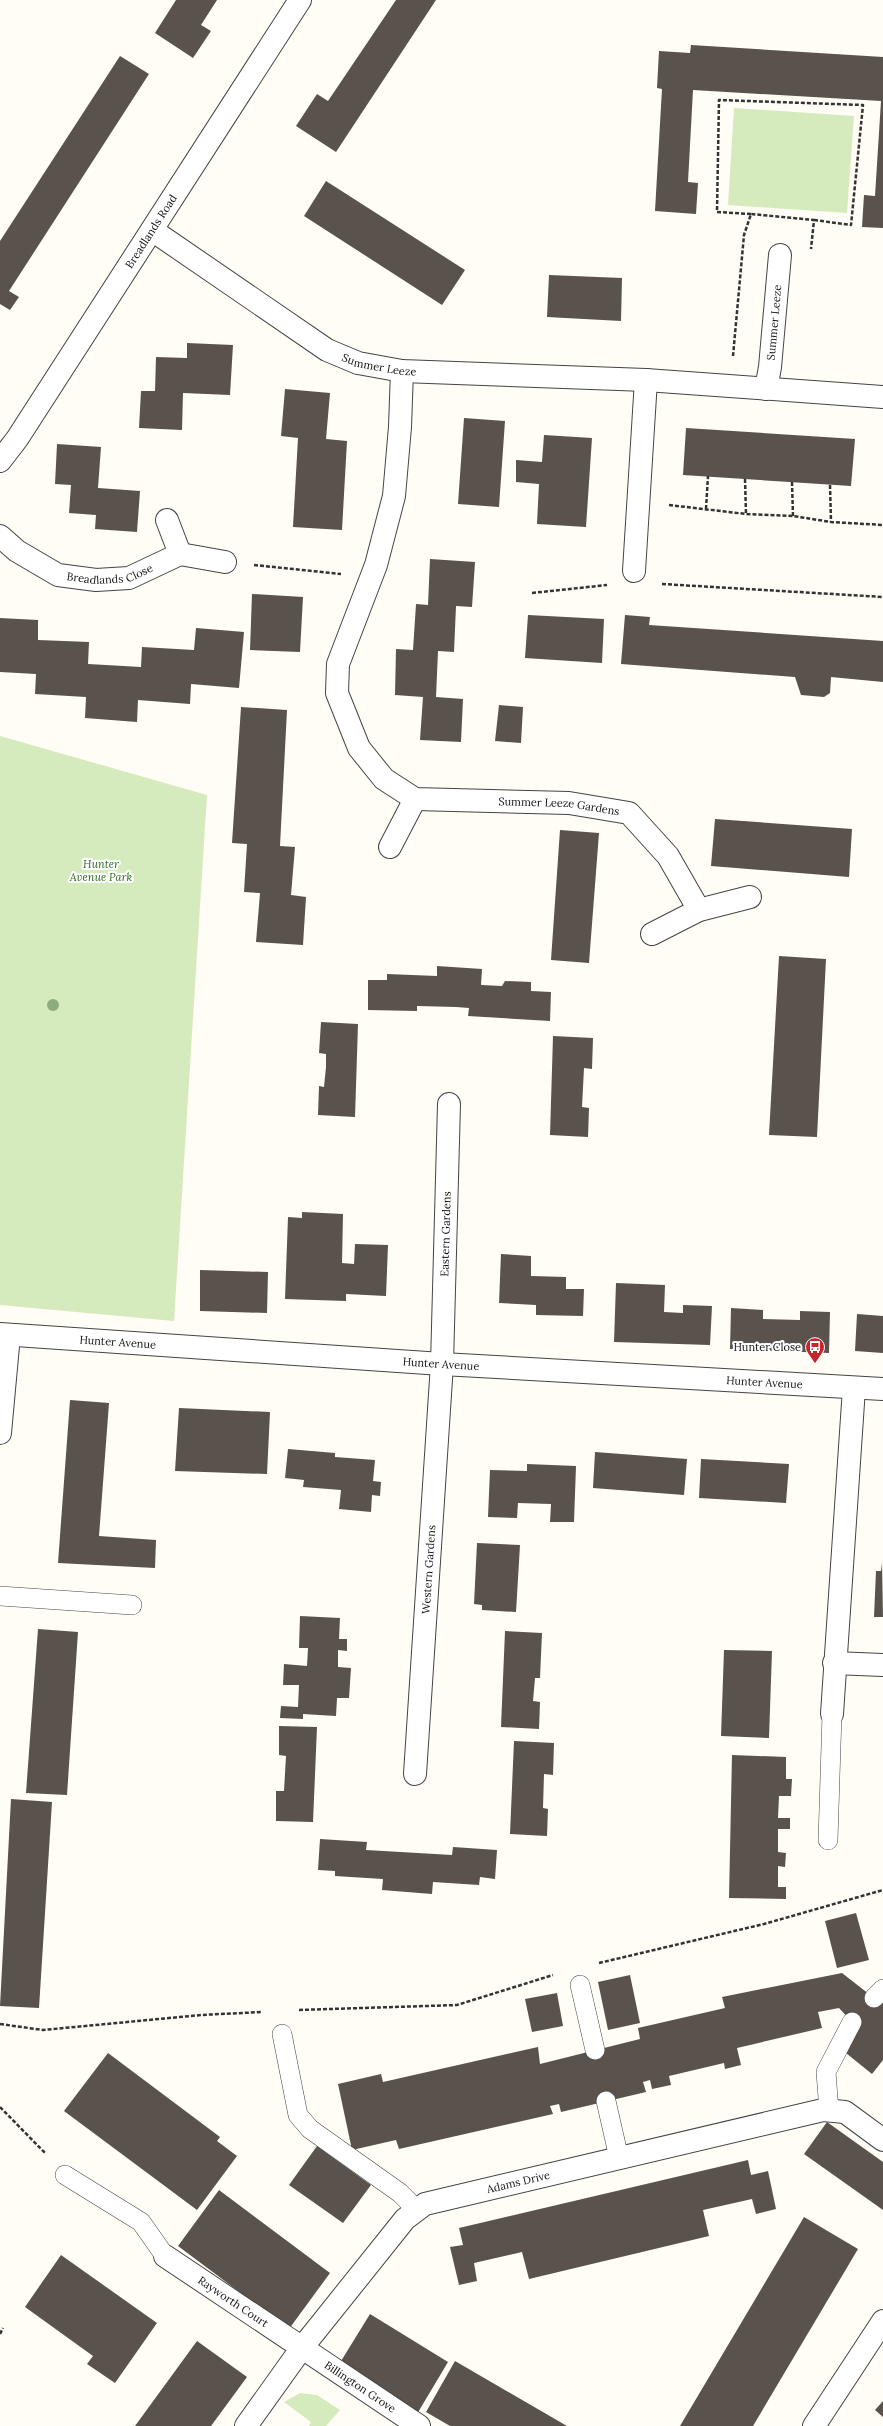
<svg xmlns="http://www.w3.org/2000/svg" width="883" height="2426" font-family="Lora,serif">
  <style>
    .green { fill: #d5ebbd }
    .building { fill: #5a524d }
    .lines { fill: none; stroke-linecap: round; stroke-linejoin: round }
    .service-casing { stroke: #444; stroke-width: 20 }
    .minor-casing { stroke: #444; stroke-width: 24 }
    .path { stroke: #333; stroke-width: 2.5; stroke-dasharray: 4 2; stroke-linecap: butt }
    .service { stroke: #fff; stroke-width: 19 }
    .minor { stroke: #fff; stroke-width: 22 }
    .tree { fill: #8dad7f }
    .labels { text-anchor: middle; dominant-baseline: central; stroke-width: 4; stroke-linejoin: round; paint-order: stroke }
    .street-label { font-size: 11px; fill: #111; stroke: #fff }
    .park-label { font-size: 11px; font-style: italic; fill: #2f6b1f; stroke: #fff }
    .poi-label { font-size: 11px; fill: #111; stroke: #fff; text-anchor: end }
  </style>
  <rect width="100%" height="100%" fill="#fffdf5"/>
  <path class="green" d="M734,108l120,8 -7,97 -119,-8z
    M0,736l207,59 -33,526 -174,-16z
    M300,2393l17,2 23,15 -14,16h-17l2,-4 -27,-20z"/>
  <path class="building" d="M176,0h41l-16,25 10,6 -18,27 -38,-25z
    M396,0h40l-100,152 -40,-26 21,-32 11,7z
    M691,45l192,12v171l-21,-1 2,-32 11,1 6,-95 -188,-11 -5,92 10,1 -2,31 -41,-3 7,-122 -5,-1 2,-37 31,2z
    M120,56l29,18 -140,217 10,6 -9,13 -10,-6v-63z
    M326,181l139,89 -23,35 -138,-89z
    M549,275l73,3 -1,43 -74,-4z
    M187,343l46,2 -3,50 -47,-2 -1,37 -43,-2 2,-37h14l1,-34 31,1z
    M285,389l45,4 -4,46 21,2 -5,89 -49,-3 5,-89 -17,-2z
    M464,418l41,3 -6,86 -41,-3z
    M686,428l169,11 -4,47 -168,-11z
    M544,435l48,3 -6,89 -49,-3 2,-40 -23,-2v-22l26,2z
    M57,444l44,3 -3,41 42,3 -3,41 -42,-3 1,-14 -27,-2 2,-28 -16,-1z
    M430,559l45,3 -3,45 -16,-1 -2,46 -16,-1 -2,46 27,2 -2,43 -41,-2 3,-43 -28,-2 1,-46 17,1 3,-46 12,1z
    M252,594l51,3 -3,55 -50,-2z
    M528,615l76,4 -2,44 -77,-5z
    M625,615l25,2 -1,8 234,16v41l-52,-5 -1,16 -6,4 -23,-2 -6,-18 -174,-13z
    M0,618l38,2v20l51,2 -1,22 53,3 1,-20 52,3 2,-22 48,4 -5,56 -48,-4 -1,20 -52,-4 -1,22 -52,-4 1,-21 -51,-3 1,-20 -36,-2z
    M499,705l24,2 -2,36 -26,-2z
    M241,707l46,3 -7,136 15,1 -4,48 15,2 -3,48 -47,-3 4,-49 -16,-1 3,-48 -15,-1z
    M715,819l137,10 -3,48 -138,-11z
    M560,830l39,3 -10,130 -38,-3z
    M779,956l47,3 -9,178 -48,-2z
    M437,966l45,3 -1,16 21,1 3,-5 26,1v9l20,1 -1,29 -82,-5 1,-8 -13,-1 -39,-1v5l-49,-1v-30h19v-6l50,2z
    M321,1022l37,2 -3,93 -37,-2 1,-29 5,1 2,-20v-13l-7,-1z
    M553,1036l40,2 -1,31 -8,-1 -2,39 7,1 -1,29 -38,-2z
    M302,1212l41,2 -1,49 12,1 1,-20 33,1 -2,51 -40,-2v7l-61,-2 3,-82 14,1z
    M501,1254l30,2v20l35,1v12h18l-1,27 -47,-1v-10l-37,-2z
    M200,1270l68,2 -1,41 -67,-2z
    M616,1283l49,2 -1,27 19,1v-8l29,1 -2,39 -96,-3z
    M731,1308l32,2v9l37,1v-9l30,1 -1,41 -99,-4z
    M857,1314l26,2v37l-28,-2z
    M70,1400l39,3 -10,133 57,4 -1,28 -97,-5z
    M179,1408l91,4 -3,62 -92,-3z
    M288,1449l47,4v4l40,3 -2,21 8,1 -1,14 -8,-1 -1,17 -32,-3 2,-19 -38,-3 1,-7 -19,-2z
    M595,1452l92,7 -3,36 -91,-7z
    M701,1459l88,5 -3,39 -87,-5z
    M527,1464l49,2 -2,56h-24l1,-18 -33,-1 -1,15 -29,-1 2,-47 37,1z
    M477,1543l43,2 -4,67 -34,-2v-5l-8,-1z
    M882,1563l1,54h-9l2,-46h5z
    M300,1616l40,2 -1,21h8v12l-9,-1v17l13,1 -2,30h-12l-1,18 -33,-2v5l-23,-1 1,-12 17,1 1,-22h-16l1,-21 23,2 1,-18h-9z
    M38,1629l40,3 -11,163 -41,-2z
    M505,1631l37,2 -2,45h-5l-2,23 7,1 -1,27 -38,-2z
    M724,1650l48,1 -3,87 -48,-2z
    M279,1726l38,1 -4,95 -37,-1v-30h8l2,-35 -7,-1z
    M514,1741l40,2 -1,32 -9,-1 -1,34 5,1 -1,27 -37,-2z
    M732,1755l54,2v22h6l-1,17h-12l-1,22h12v11h-12v23l8,1 -1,14 -7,-1v21h8v12l-57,-1z
    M11,1799l41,3 -13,206 -39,-2z
    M320,1839l47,3 -1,8 86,5 1,-8 44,3 -2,29 -15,-2 -1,8 -46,-3 -1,12 -50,-4 1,-11 -48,-3v-5l-17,-1z
    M856,1913l13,47 -32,8 -12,-47z
    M842,1973l32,25 9,-1v63l-11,14 -31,-25 11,-27 -13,-14 -21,4 4,16 -85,20 4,17 -16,4 -1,-6 -55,13 2,9 -19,4 -2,-9 -7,2 3,10 -85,20 -2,-8 -9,2 3,8 -154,35 -3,-9 -44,10 -14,-66 43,-10 2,8 155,-35 2,17 100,-25 -2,-11 87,-20 -3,-11z
    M630,1975l10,48 -32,7 -10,-48z
    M557,1993l6,33 -31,6 -7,-33z
    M108,2053l112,84 -3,4 20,15 -40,54 -133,-99z
    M827,2122l56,40v48l-79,-56z
    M317,2146l54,39 -28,38 -54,-38z
    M748,2160l3,15 17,-4 8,38 -20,5 -4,-15 -49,11 6,26 -180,43 -7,-27 -48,11 3,18 -18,4 -9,-38 13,-2 -4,-17z
    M219,2190l111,83 -41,56 -111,-83z
    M804,2217l54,32 -105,177h-73z
    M61,2255l96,68 -42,60 -28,-19 6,-8 -68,-49z
    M370,2314l78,48 -31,52 -79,-48z
    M197,2341l50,36 -36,49h-76z
    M455,2361l112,65h-117l-24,-14z
    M883,2401v16l-8,-7z"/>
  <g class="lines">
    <g class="service-casing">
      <path id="service" d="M0,1596l132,9
        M828,1840l4,-126
        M580,1985l15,65
        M874,1998l9,-9
        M282,2034l16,81 12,14 90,64 17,17
        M606,2101l13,57
        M829,2111l-3,-39 26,-50
        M65,2175l76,47 24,34"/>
    </g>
    <g class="minor-casing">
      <g id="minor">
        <path id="s1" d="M152,230l175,120 31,13 44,8 244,9 237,17"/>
        <path id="s2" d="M402,371l-2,56 -6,69 -18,69 -38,99 -1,29 22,55 25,31 31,20 154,4 60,10 39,43 31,54"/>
        <path id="s3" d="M766,389l4,-22 10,-112"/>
        <path id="s4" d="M0,461l17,-22 283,-439"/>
        <path id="s5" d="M0,536l17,15 41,24 38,5 33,-2 51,-24 -13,-34"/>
        <path d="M180,554l45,8"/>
        <path d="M634,571l12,-191"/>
        <path d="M390,847l25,-48"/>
        <path d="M652,934l47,-24 51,-13"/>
        <path id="s6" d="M0,1334l442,30 441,25"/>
        <path d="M0,1433l9,-98"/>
        <path d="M834,1663l49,2"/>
        <path d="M832,1714l22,-326"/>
        <path id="s7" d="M415,1774l27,-410 7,-260"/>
        <path id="s8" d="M165,2256l254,170"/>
        <path id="s9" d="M246,2426l55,-77 104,-130 20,-15 398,-94 22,2 38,28"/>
        <path d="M814,2426l69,-105"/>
      </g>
    </g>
    <path class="path" d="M751,214l-34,-2 2,-112 144,5 -12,120 -37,-5
      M733,356l11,-121 7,-21 63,6 -3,29
      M745,479l1,35
      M792,482l1,34
      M830,485l1,37
      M669,505l77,9 47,2 38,6 52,3
      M706,509l2,-33
      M254,565l87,9
      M662,584l221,13
      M532,593l75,-8
      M599,1963l165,-39 119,-34
      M299,2010l158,-5 96,-30
      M0,2024l43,6 158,-15 61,-3
      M0,2107l46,47
      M0,2334l3,-6"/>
    <use href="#service" class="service"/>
    <use href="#minor" class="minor"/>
  </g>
  <circle class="tree" cx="53" cy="1005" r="6"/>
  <defs>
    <g id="bus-pin" transform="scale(1)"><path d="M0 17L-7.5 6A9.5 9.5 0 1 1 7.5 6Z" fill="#c4262e" stroke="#fff"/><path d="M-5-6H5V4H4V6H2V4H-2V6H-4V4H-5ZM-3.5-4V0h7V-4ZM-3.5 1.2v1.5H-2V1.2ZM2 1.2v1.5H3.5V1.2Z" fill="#fff"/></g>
  </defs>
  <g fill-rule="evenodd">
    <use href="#bus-pin" x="815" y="1347"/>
  </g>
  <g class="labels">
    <g class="street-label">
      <text stroke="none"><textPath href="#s4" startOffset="275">Breadlands Road</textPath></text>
      <text stroke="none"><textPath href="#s3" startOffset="67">Summer Leeze</textPath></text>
      <text stroke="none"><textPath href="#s1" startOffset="267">Summer Leeze</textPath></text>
      <text stroke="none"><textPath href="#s5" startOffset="123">Breadlands Close</textPath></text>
      <text stroke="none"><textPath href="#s2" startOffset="612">Summer Leeze Gardens</textPath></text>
      <text stroke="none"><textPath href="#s7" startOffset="541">Eastern Gardens</textPath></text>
      <text stroke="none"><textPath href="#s6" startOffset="118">Hunter Avenue</textPath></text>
      <text stroke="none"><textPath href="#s6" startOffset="442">Hunter Avenue</textPath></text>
      <text stroke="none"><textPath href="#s6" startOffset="766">Hunter Avenue</textPath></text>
      <text stroke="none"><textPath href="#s7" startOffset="205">Western Gardens</textPath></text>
      <text stroke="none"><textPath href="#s9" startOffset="382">Adams Drive</textPath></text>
      <text stroke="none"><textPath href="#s8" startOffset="82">Rayworth Court</textPath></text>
      <text stroke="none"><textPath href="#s8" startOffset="235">Billington Grove</textPath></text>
    </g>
    <g class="park-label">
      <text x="101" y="864">Hunter<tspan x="101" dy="13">Avenue Park</tspan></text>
    </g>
    <g class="poi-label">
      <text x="801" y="1347">Hunter Close</text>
    </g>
  </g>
</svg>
